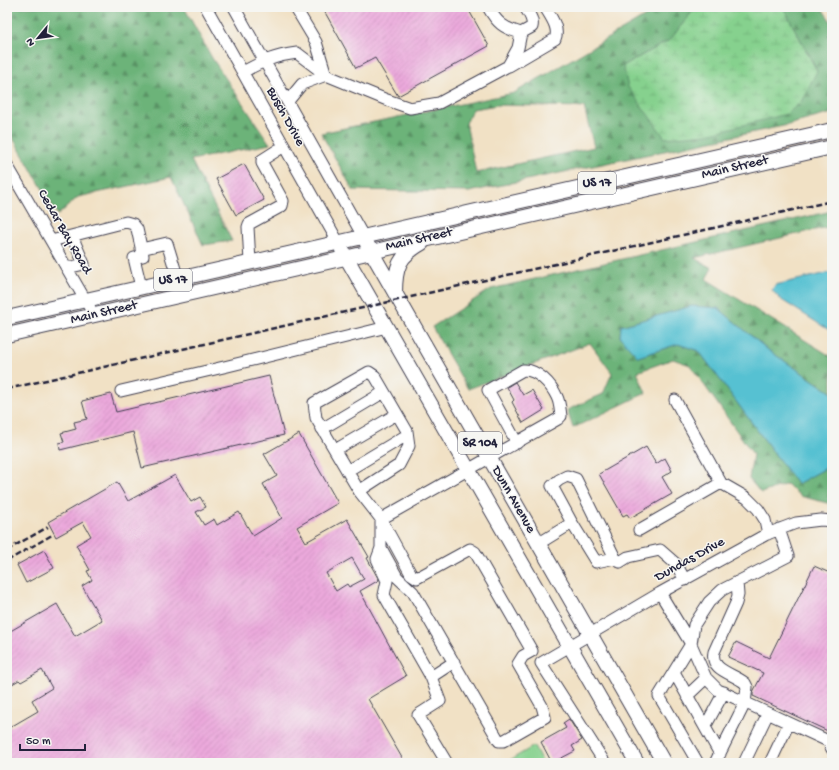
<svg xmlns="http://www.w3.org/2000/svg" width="839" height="770" font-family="'Gochi Hand',sans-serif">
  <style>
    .forest { fill: url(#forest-firs); stroke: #476a5a; fill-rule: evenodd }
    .wetland { fill: url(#wetland-marsh); stroke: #547a64 }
    .pitch { fill: #86d18e; stroke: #547a64 }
    .water { fill: #56c1d2; stroke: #3c7286 }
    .building { fill: url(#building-hatch); fill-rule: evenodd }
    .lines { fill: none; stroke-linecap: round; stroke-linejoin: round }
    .minor-casing { stroke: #413f50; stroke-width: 13 }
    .major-casing { stroke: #413f50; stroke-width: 16 }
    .minor { stroke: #fff; stroke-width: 11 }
    .major { stroke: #fff; stroke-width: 14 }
    .rail { stroke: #22223b; stroke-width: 2.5; stroke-dasharray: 6 3; stroke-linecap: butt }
    .labels { text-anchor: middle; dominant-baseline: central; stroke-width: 3; stroke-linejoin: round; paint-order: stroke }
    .shield { fill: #f6f6f2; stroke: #626272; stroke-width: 1 }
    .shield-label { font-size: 13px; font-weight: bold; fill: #22223b }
    .street-label { font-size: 14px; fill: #22223b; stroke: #f6f6f2 }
  </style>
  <defs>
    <pattern id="forest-firs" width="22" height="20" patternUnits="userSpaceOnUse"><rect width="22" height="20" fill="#6cb379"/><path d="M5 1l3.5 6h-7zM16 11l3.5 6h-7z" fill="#589164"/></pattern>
    <pattern id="wetland-marsh" width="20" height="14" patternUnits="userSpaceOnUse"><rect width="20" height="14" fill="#86d18e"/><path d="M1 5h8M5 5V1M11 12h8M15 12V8" fill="none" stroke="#73b37b"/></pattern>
    <pattern id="building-hatch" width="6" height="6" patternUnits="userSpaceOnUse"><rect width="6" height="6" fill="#eba8db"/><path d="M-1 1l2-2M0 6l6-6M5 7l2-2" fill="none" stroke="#c990bd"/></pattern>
  </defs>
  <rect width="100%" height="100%" fill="#f6f6f2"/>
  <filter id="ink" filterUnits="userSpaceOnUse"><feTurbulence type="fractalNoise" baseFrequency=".025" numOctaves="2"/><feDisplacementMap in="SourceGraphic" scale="8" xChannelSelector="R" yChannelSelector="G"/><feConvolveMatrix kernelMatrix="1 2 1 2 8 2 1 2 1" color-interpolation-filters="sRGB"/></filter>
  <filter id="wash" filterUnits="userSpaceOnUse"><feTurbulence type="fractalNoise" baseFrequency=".012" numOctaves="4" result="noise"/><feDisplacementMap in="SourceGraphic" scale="16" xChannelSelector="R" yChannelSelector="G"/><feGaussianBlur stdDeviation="0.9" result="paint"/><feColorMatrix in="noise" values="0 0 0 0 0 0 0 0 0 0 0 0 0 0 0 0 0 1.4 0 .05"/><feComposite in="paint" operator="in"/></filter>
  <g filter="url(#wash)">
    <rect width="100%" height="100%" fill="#f1e1c5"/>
    <path class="forest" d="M7,7h177l28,51 58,86 -79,16 41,81 -29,4 -32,-68 -93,20 -20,18 -51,-87z
      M661,7h35l-26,33 -47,26 194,5 -34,-64h38l11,16v90l-44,12 -319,67 -116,-2 -32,-57 193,-40zM497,105l87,2 10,40 -118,26 -10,-50 7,-14z
      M832,211v15l-138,32 18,10 -6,11 126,78v36l-64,-43 -50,-42 -26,-2 -71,20 -1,10 18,21 40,-13 21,7 98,133 31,-17 4,-10 -1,47 -31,-8 -13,-12 -26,9 -12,-14 4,-25 -63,-89 -17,-6 -36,13 9,21 -73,35 -6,-18 36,-16 9,-21 -22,-30 -122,46 -36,-62 59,-38z"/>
    <path class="wetland" d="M696,7h87l34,64 -16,31 -14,12 -80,20 -42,4 -37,-51 -5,-21 47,-26z"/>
    <path class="pitch" d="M534,746l9,17h-38z"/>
    <path class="water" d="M832,272v60l-52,-33 -8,-9 3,-5z
      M692,306l26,2 50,42 64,43v64l-4,10 -31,17 -98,-133 -21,-7 -40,13 -18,-20 1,-11z"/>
    <g id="blocks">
      <path class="building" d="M322,7h145l22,39 -91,50 -23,-38 -19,10z
        M244,164l20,36 -28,15 -20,-36z
        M269,376l15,59 -142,33 -9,-36 -73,18 -1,-7 5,-1 -3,-9 15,-4 -2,-7 13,-3 -5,-18 29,-7 5,18z
        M515,382l8,13 9,-5 12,20 -21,13 -11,-21 2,-2 -7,-13z
        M299,434l39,69 -41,24 9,15 41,-23 22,38 -2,1 12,22 -19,11 46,85 -38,23 37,64h-398v-34l31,-18 -6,-11 20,-12 -10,-18 -21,12 -2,-2 -12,7v-54l50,-29 18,32 27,-16 -20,-34 10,-6 -5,-9 3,-1 -14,-25 15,-9 -8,-14 -27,15 -8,-15 69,-40 11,19 47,-26 16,27 9,-5 6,10 -10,5 8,13 10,-6 3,6 22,-13 14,24 29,-18 -19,-34 14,-8 -13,-22zM352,558l12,21 -15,8 -2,-3 -11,7 -10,-18z
        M646,447l10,17 9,-6 7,13 -10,6 10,17 -42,24 -3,-4 -4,2 -24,-42z
        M44,550l10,18 -28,15 -9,-18z
        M814,566l18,8v159l-79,-37v-4l10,-19 -35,-16 8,-15 33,16z
        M569,719l13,21 -10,6 3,5 -23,12 -11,-21 25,-14 -3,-5z"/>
    </g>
  </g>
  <g filter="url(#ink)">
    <use href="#blocks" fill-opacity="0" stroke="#413f50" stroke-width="1"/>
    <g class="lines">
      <g class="minor-casing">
        <path id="minor" d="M206,7l132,235
          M234,7l129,229
          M488,7c9,16 15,21 33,26
          M509,66l46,-27c5,-11 -5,-23 -10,-32
          M243,72c20,-11 31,-16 54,-19l29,22 61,25 23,8 29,-5 69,-37 10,-18 3,-15 11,-6c2,-8 -4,-14 -7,-20
          M288,101l14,-17 24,-9 -10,-33 -21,-35
          M7,165l87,150
          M51,241l75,-19 7,2 4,5 6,27 -9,2 7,29
          M141,249l26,-6 11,36
          M250,262l-2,-35 1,-3 33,-18 1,-5 -21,-38v-3l22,-14
          M67,268l17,-4 -12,-28
          M121,391l107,-25 159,-39
          M675,400l46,83 26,15 11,11 7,11 3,14
          M322,429l62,-37
          M335,450l62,-36
          M347,471l60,-36
          M359,491l40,-26 10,-19 -2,-15 -32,-55 -6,-4 -55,31 2,15 43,73 22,28 177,-100 3,-3c-1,-6 -1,-13 -4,-19 -6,-13 -20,-28 -34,-27l-35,20 29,53
          M381,519l30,55 6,4 53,-29 5,3 57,99 -9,5 -5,8 24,42 3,11 -42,24h-4l-86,-149 -16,-15 -16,-29z
          M572,523l-20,-37 7,-6 8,-4 9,3 39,79
          M639,530l82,-47
          M538,544l34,-21 24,39 19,-4 5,4 8,-5 32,-7 16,14 9,16
          M381,548l-4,11 10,22 -3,14 47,82
          M660,593l31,51 15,34 12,12 110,51 4,8
          M674,672l46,82
          M687,696l19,-18
          M705,727l19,-35
          M447,763l-29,-48 22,-14 -9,-24 23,-15
          M605,763l-64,-100 119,-70 107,-59 29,-11 25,-3 11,1
          M698,763l-39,-67 32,-52 3,-19 15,-23 13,-12 66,-34 -9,-27
          M715,763l30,-60 2,-16 -2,-4c-12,-10 -35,-12 -31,-31l22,-49 2,-8 -1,-13
          M744,763l24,-50
          M770,763l19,-40"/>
      </g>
      <g class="major-casing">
        <path id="major" d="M367,244l297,519
          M342,250l295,513
          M395,293c0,-26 4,-37 27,-50
          M7,318l825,-188
          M7,335l825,-188"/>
      </g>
      <use href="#minor" class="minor"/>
      <use href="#major" class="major"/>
      <path class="rail" d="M7,389l825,-188
        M7,550l41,-23
        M7,561l45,-26"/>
    </g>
  </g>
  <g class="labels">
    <g class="shield">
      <rect x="578" y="172" width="38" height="22" rx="3"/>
      <rect x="154" y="269" width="38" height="22" rx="3"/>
      <rect x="458" y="432" width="44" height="22" rx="3"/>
    </g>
    <g class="shield-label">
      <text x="597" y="183">US 17</text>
      <text x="173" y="280">US 17</text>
      <text x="480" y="443">SR 104</text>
    </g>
    <g class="street-label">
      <text transform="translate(285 117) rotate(61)">Busch Drive</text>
      <text transform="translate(735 168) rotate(-13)">Main Street</text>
      <text transform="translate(64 232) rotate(60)">Cedar Bay Road</text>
      <text transform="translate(419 240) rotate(-13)">Main Street</text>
      <text transform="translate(104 313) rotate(-13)">Main Street</text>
      <text transform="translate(513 500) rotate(60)">Dunn Avenue</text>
      <text transform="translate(690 560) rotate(-29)">Dundas Drive</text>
    </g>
  </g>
  <rect width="839" height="770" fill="none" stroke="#f6f6f2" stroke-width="24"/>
  <g transform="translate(38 38) rotate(241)" stroke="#f6f6f2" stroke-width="3" paint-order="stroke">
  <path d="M0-3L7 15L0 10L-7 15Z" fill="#22223b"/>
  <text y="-6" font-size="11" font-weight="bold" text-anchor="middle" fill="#22223b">N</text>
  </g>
  <path d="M20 744v6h65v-6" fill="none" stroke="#22223b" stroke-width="2"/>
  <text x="26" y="744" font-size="12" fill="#22223b" stroke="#f6f6f2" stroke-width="3" paint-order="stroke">50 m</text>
</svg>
